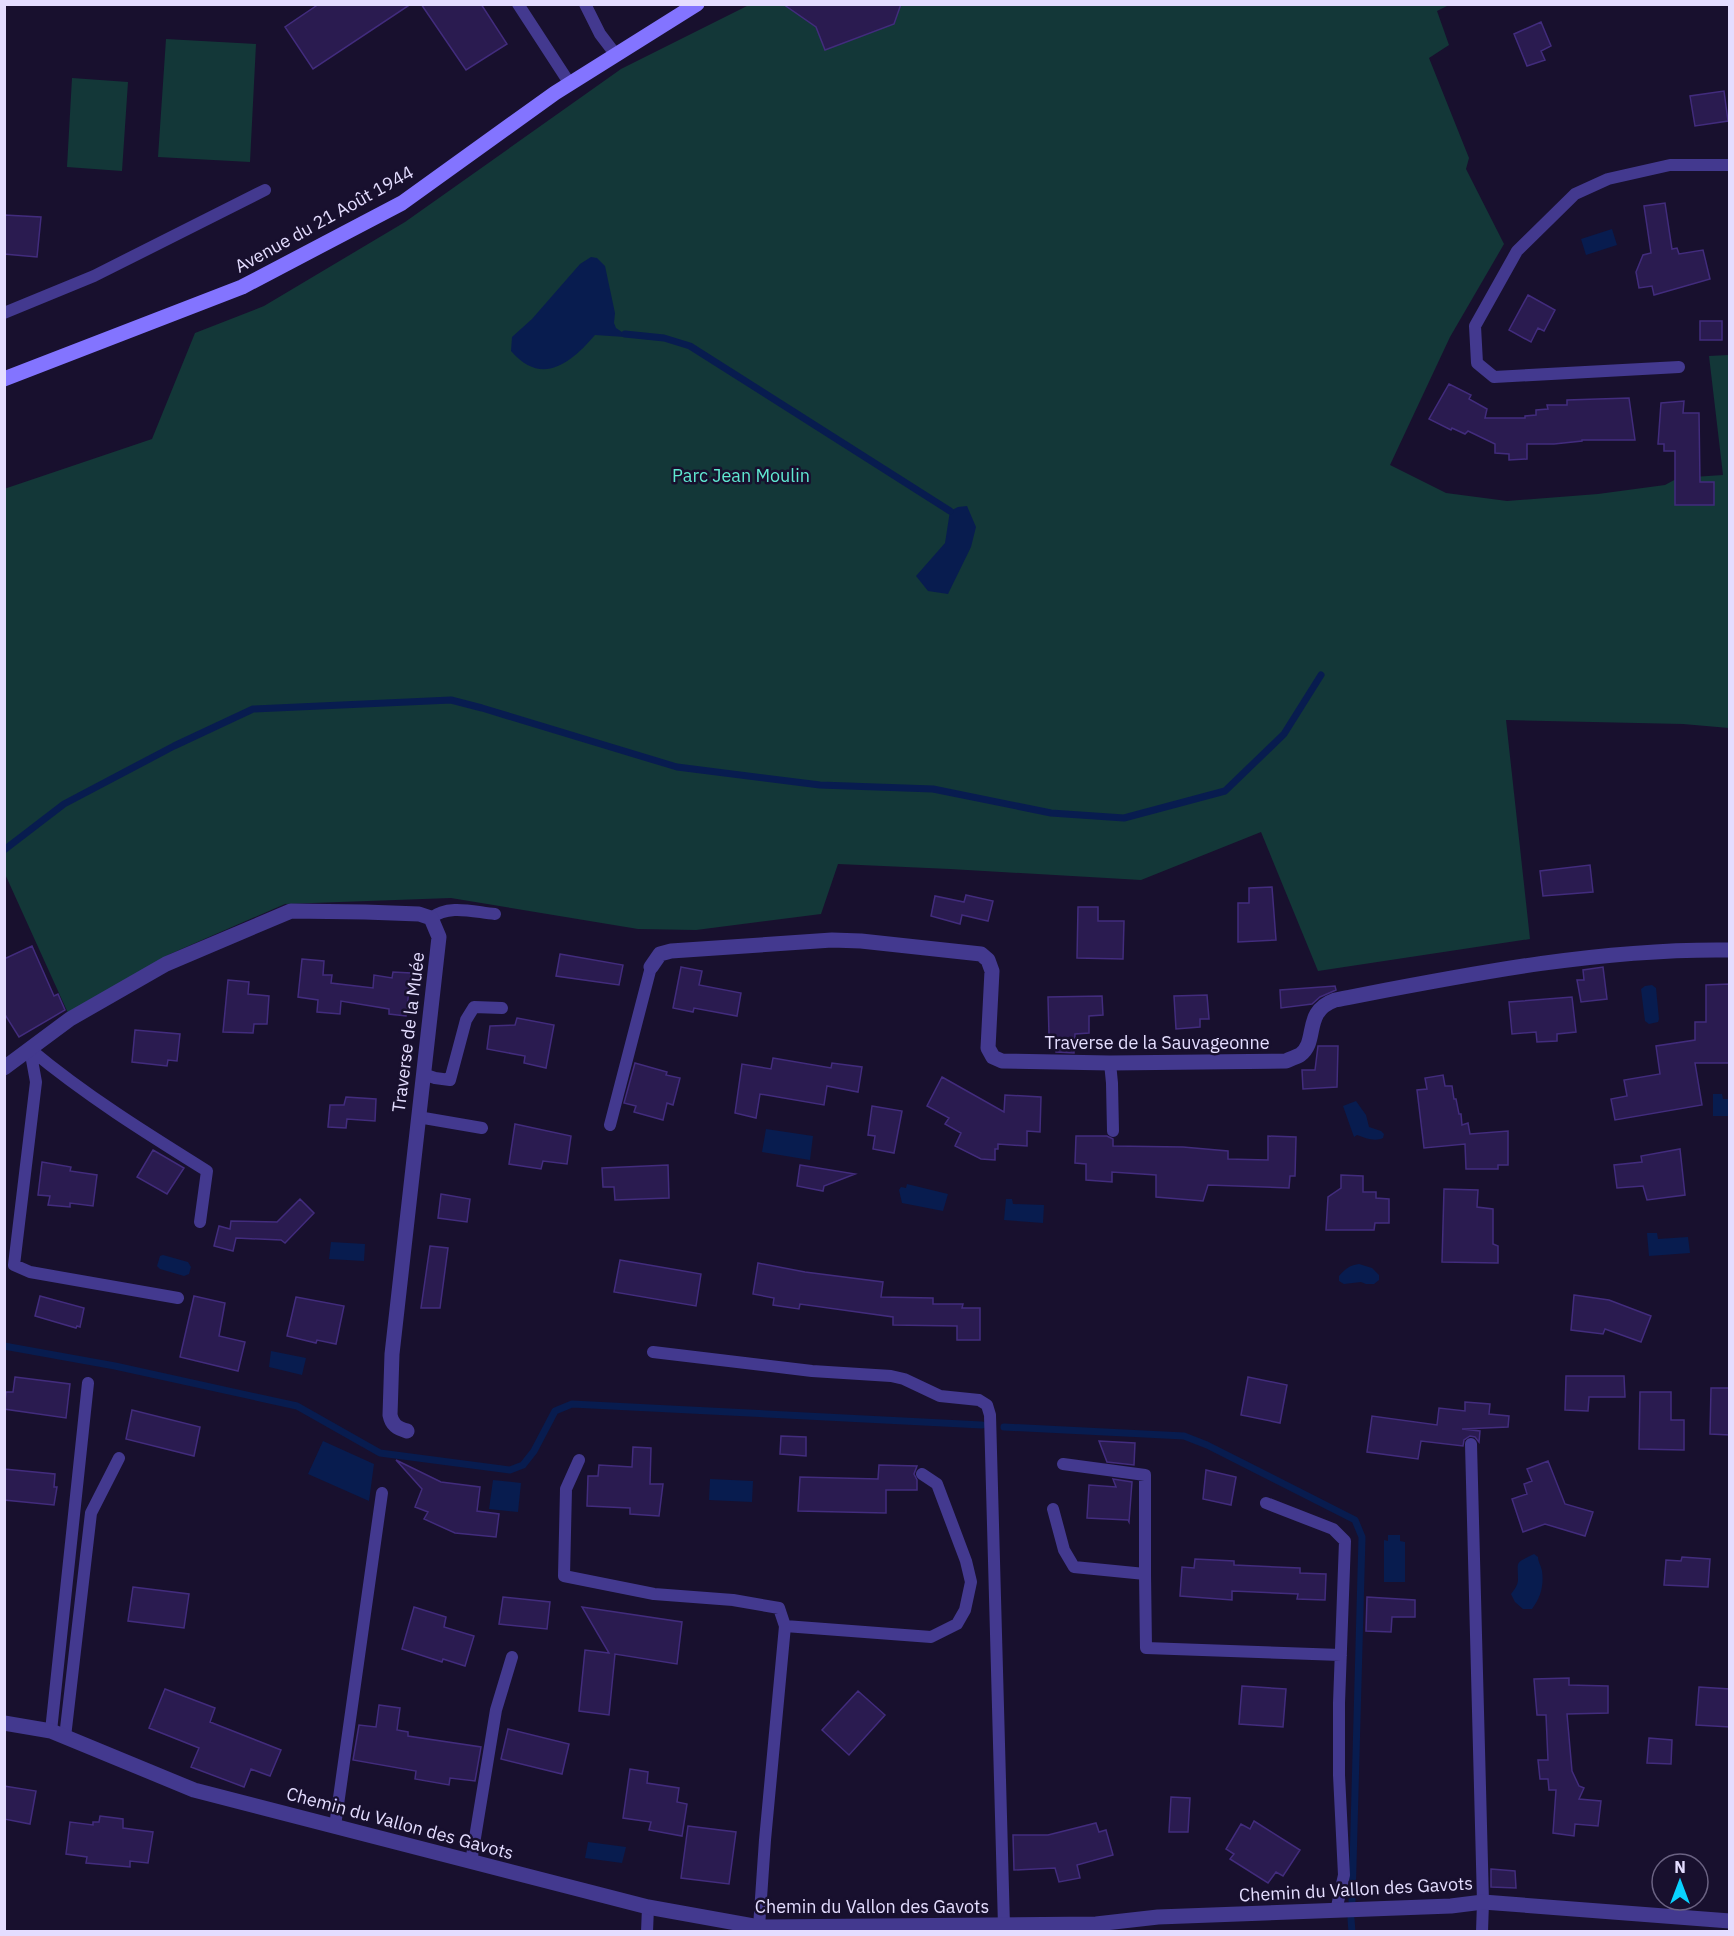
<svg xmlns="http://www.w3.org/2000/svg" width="1734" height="1936" font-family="'IBM Plex Sans',sans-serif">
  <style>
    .green { fill: #133738 }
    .water { fill: #081c4f }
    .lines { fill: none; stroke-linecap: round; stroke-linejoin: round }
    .stream { stroke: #081c4f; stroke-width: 7 }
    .building { fill: #2a1b50; stroke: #422c7d; stroke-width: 1.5 }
    .service { stroke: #43398f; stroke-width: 12 }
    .minor { stroke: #43398f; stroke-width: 15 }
    .secondary { stroke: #8374ff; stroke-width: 15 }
    .labels { text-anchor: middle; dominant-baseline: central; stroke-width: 5; stroke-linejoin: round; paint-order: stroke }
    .street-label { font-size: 18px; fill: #e4ddff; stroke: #18102e }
    .park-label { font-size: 18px; fill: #60e8d1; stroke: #18102e }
  </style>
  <rect width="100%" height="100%" fill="#18102e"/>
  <path class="green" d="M749,5h700l-12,6 12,34 -20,13 40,100 -3,11 38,75 -54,93 -60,128 56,28 61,8 91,-7 67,-9 13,-7 45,-3 -14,-119 20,-1v373l-46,-4 -177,-4 24,219 -212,32 -57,-139 -120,48 -191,-11 -112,-5 -17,50 -125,16 -58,-1 -187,-31 -166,6 -115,50 -102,59 -63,-139 -1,-385 148,-50 43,-106 69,-27 141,-84 216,-153z
    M166,39l90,5 -6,118 -92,-5z
    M72,78l56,4 -6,89 -55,-4z"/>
  <path class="water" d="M1612,229l5,16 -31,10 -5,-16z
    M591,257l6,1 8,8 10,47 -1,10 2,5 9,6v3l-30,-2c-24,28 -53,52 -84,16l1,-14 20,-18 48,-55z
    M967,506l9,21 -5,20 -23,47 -20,-3 -12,-15 29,-33 5,-32 8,-4z
    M1652,985l4,3 3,31 -1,3 -9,2 -4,-3 -4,-32 4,-3z
    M1713,1094h9l1,5h6v17h-16z
    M1356,1101l10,14 3,12 12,4 3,3 -1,4c-8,4 -18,0 -26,-3l-3,2 -11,-31z
    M766,1129l47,7 -3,24 -48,-8z
    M907,1184l41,10 -5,17 -41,-8 -3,-13 2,-3 5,1z
    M1006,1199h6l1,5 31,1 -1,18 -39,-3z
    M1647,1233h10l1,6 30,-2 2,16 -41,3z
    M331,1242l34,2 -1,17 -35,-2z
    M163,1255l25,7 3,5 -2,7 -5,2 -24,-7 -3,-3 3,-10z
    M1359,1264l13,4 7,7v5l-5,4h-8l-5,-2 -17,2 -5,-3v-5c6,-7 11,-11 20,-12z
    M271,1351l35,7 -4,17 -33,-8z
    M323,1441l51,23 -5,37 -61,-27z
    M710,1479l43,2 -1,21 -43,-2z
    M493,1480l28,3 -3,29 -29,-3z
    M1388,1535h12v6l5,1v40h-21v-42l4,1z
    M1534,1554l4,3c0,5 3,8 4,14 2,14 -1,26 -10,38h-9l-8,-7 -4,-8c3,-4 7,-9 7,-14 0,-20 -4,-16 16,-26z
    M588,1842l38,5 -4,16 -37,-5z"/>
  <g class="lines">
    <path class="stream" d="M625,334l39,4 26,8 260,165
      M4,850l60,-46 110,-58 79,-37 198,-9 31,8 195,59 143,18 113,4 118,24 73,5 101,-27 59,-57 37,-59
      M4,1346l111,20 182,40 83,47 130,17 13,-5 11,-14 21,-40 17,-7 410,21
      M1004,1427l180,9 23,9 148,75 7,17 -10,364
      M1351,1919l1,13"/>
  </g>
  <path class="building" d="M319,4h92l-98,65 -28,-42z
    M421,4h60l26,40 -41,26z
    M783,4h118l-7,20 -69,26 -9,-23z
    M1541,22l10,24 -10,5 4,9 -18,6 -13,-32z
    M1724,91l4,30 -33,5 -5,-30z
    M1665,203l7,46 5,-1 2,6 24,-4 7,29 -56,16 -2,-9 -13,2 -3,-16 7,-17 8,-2 -7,-47z
    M4,215l37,2 -4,40 -33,-3z
    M1528,295l27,15 -11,21 -6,-3 -7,14 -22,-12z
    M1700,321h22v19h-22z
    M1449,384l22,11 -2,4 18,10 -2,9h40v-2l11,-1v-5l12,-1 -1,-4h20v-5l62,-2 6,42h-53v1l-28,3h-27v15l-18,1v-6l-14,-1v-9l-27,-13 -3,3 -13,-6 -1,2 -22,-11z
    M1684,401l-1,12h16l1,69h14v23h-39v-54h-11v-7h-6l3,-41z
    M1590,865l3,27 -50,4 -3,-25z
    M1272,887l4,53 -38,2v-39h11v-15z
    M966,895l27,6 -5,20 -26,-6 -2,9 -29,-8 4,-20 29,6z
    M1078,907h20v14h26l-1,38 -46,-1z
    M32,946l22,50 4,-2 7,16 -46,27 -15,-24v-54z
    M560,954l63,11 -4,20 -63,-9z
    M302,959l22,2 -1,14h9l-1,8 42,5 1,-13 18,3 1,-6 18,1 -5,43 -17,-2v-5l-48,-8 -1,13 -23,-2 1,-12 -20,-3z
    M681,967l21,4 -3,14 42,8 -4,23 -43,-8 -1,4 -20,-4z
    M1603,967l4,32 -26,3 -4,-22h7l-1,-10z
    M228,980l21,2 -1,12 21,2 -2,28h-13l-1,9 -30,-1z
    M1730,984v79h-35l7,42 -87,15 -4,-21 16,-3 -3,-16 36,-6 -4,-28 39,-6v-18h11v-37z
    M1335,986l1,4 -16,7 -8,7 -31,4 -1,-18z
    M1207,995l2,24h-9v8l-24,2 -2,-33z
    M1102,996l1,19 -14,1v17l-14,1 -1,19 -18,-1v-16l-7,-1 -1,-38z
    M1572,997l4,35 -19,2v7l-20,1 -1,-10 -24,2 -3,-32z
    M517,1018l37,7 -8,43 -22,-5 1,-7 -38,-7 3,-23 25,-1z
    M135,1030l45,4 -3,27 -9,-1 -1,6 -35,-4z
    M1318,1046h20l-1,41 -34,2 -1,-19h13z
    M773,1058l58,10 1,-5 30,4 -4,25 -31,-6 -3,19 -64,-11 -4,24 -21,-5 7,-49 29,5z
    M635,1063l32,9 -1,3 14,3 -7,27 -6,-2 -4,17 -29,-8 2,-6 -12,-3z
    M1443,1075l2,11h7l2,13h2l3,15h2l1,11 6,-2 2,11 38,-3v34h-10v4h-32l-1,-25 -41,4 -7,-58 10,-1 -2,-11z
    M942,1077l62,35 1,-17 36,2 -1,35 -13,-1v15l-29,-2v5h-3v11l-14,-1 -26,-13 6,-13 -16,-9 4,-6 -22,-12z
    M346,1097l30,2 -1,22 -28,-2 -1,9 -18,-1 2,-22h14z
    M872,1106l30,5 -8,42 -21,-4 2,-13 -7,-1z
    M515,1124l56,12 -4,28 -24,-3 -2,8 -32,-5z
    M1076,1136h31l6,3v7l70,1 45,4v8l40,1v-24l28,1 -1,39h-5l-1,12 -81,-3 -5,16 -47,-4v-22l-44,-3v10l-26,-2v-16l-11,-1z
    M1680,1149l5,46 -38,5 -4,-14 -26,2 -3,-23 28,-3 -1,-6z
    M153,1150l31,18 -17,26 -30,-17z
    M42,1162l29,5 -1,4 27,4 -4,31 -23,-3v4l-22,-2 2,-9 -12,-1z
    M668,1165l1,33 -54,2 -1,-13h-11l-1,-19z
    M800,1165l55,9 -31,12 -1,5 -26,-5z
    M1341,1175l22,1v16h13v6l13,1v24h-14l-1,7h-48l2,-33 13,-9z
    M1444,1189l34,1 -1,17 16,2v35l5,2v17l-56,-1z
    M441,1194l29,5 -3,23 -29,-4z
    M300,1199l14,14 -29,30 -4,-3 -45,-2 -3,13 -19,-5 5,-20 11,3 1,-8 46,1z
    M430,1246l18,2 -8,60h-19z
    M620,1260l81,14 -5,32 -82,-14z
    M758,1263l47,9 78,10 -2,15 52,1v6h30l-1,4h18v32h-23v-14l-64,-1v-8l-93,-13 -1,5 -26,-4 1,-7 -21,-4z
    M1574,1295l35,5 42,16 -10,26 -36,-13 -2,5 -32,-4z
    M40,1296l44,12 -4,19 -3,-1 -1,2 -41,-12z
    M194,1296l31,7 -6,33 26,6 -7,29 -58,-14z
    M296,1297l48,9 -8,38 -19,-4 -1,3 -29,-7z
    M1566,1376h58l1,21h-36l-1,14 -23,-1z
    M15,1377l55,7 -4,34 -62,-9 2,-17h7z
    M1248,1377l39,8 -7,38 -39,-8z
    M1711,1388h19v47l-20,-1z
    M1640,1392h31v28h13v30l-45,-1z
    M1465,1402l25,2 -1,10 20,2 -1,11 -46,2 18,2 -1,11 -4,-5 -5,-1 -6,4 -1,6 -42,-5 -3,18 -51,-7 5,-36 65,9 2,-17 26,3z
    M132,1410l68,17 -6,29 -68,-17z
    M781,1436l25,1v19l-26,-2z
    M1099,1441l36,2 -1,22 -27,-3z
    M633,1447l18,1 -1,36h13l-4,32 -29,-2v-6l-43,-2 1,-30h10l1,-11 33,2z
    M396,1460l45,22 39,5 -3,24 22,3 -3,23 -41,-4 -31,-14 4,-7 -13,-5 7,-18z
    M1548,1461l17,43 28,8 -8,24 -40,-12 -22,8 -11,-33 15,-5 -3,-10 8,-3 -5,-12z
    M879,1465l38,1 -3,8 3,6v10h-31v23l-88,-2 2,-34 78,2z
    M4,1469l51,5 -1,13h3l-3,18 -50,-5z
    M1206,1470l30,7 -5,28 -28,-6z
    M1113,1479l19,3 -3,40 -1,-2 -41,-2 2,-33 27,2z
    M1682,1557l28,2 -2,28 -44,-2 2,-25 15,1z
    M1195,1559l39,2v4l66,3v5l26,1 -1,26 -28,-1 1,-5 -66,-3v9l-52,-4 2,-29 12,1z
    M133,1587l56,7 -5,34 -56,-7z
    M503,1597l47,5 -3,27 -48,-5z
    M1367,1597l48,3v17h-23l-1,15 -25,-1z
    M414,1607l32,10 -2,10 30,9 -9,30 -22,-7 -1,3 -40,-13z
    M582,1607l100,15 -5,42 -62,-10 -6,61 -30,-4 6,-61 24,3z
    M1569,1678v7l39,1v27l-41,1 5,57 7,15 5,2 -5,11 22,2 -3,25 -23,-2 -1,12 -21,-3 3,-43h-7l-1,-11h-8l-2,-19h10l-2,-45h-9l-3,-36z
    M1242,1686l44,3 -3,38 -44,-3z
    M1699,1687l31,2v38l-34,-2z
    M165,1689l50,19 -5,14 71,28 -11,26 -19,-7 -7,18 -53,-20 8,-19 -50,-20z
    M858,1691l27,24 -36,40 -27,-25z
    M379,1705l21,3 -3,22 11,2v4l73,11 -6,34 -25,-3 -1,7 -34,-6 1,-8 -63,-11 6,-35 17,2z
    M508,1729l61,15 -7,30 -61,-15z
    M1649,1738l23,2 -1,24 -24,-1z
    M630,1769l18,3 -1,11 32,5 -2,14 10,2 -5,32 -33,-6 2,-8 -28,-4z
    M4,1786l32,5 -6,33 -26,-5z
    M1171,1797l19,1 -2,34h-19z
    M100,1816l23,3v9l30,4 -5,31 -18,-2v6l-44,-4 1,-6 -21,-3 4,-32 23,3v-3h6z
    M1254,1821l46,29 -17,26 -7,-4 -8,11 -38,-24 4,-5 -8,-5 15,-25 9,5z
    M1096,1823l3,9 7,-2 7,25 -36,10 3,13 -21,4 -4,-14 -41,2 -1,-35h35z
    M688,1826l48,6 -7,52 -48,-6z
    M1491,1869l24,2 1,17 -25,-1z"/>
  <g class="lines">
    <path class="service" d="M518,4l52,80
      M585,4l15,30 16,21
      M4,313l90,-37 171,-86
      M1679,367l-185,10 -17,-14 -2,-37 42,-75 58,-57 33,-15 62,-14h60
      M431,918c18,-14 42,-6 64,-4
      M30,1049l6,33 -22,183 16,7 148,26
      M30,1049c55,46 116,84 177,122l-7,51
      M1110,1063l2,20 1,48
      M423,1074l12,4 15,2 16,-60 8,-13 28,1
      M418,1117l64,11
      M610,1125l41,-158
      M653,1352l159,19 79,5 13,3 36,17 39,4 8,5 3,10 14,511
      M1471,1444l12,458 -1,30
      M579,1460l-13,29 -2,87 90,18 79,6 46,8 6,18 -20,214 -6,87
      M1063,1464l82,11v99
      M1266,1503l67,26 12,12 -6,162v72l5,100 -8,36
      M1053,1509l11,41 10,17 71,7 1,74 195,7
      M785,1626l146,11 26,-13 8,-14 6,-28 -5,-21 -29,-77 -15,-10
      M51,1731l37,-348
      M65,1737l26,-224 28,-55
      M335,1826l47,-333
      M471,1862l25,-152 16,-53
      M647,1932l1,-25"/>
    <path class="minor" d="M651,967l9,-13 11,-3 161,-11 29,1 120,13 7,6 4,11 -4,77 5,9 9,4 108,2 176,-2c4,-2 10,-4 14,-6 19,-14 2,-43 35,-55 130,-25 262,-52 395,-50
      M4,1068l66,-49 96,-55 125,-53 74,1 54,2 12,4 8,19 -47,417 -2,61c2,10 7,13 17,16
      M4,1723l47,8 143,59 454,117 111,20 337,-3 62,-7 293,-11 32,-4 247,19"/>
    <path class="secondary" d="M4,379l238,-92 160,-84 153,-110 142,-89"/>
  </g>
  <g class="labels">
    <g class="street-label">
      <text transform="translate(324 219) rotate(-29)">Avenue du 21 Août 1944</text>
      <text transform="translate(408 1032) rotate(-83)">Traverse de la Muée</text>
      <text x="1157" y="1042">Traverse de la Sauvageonne</text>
      <text transform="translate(400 1823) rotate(15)">Chemin du Vallon des Gavots</text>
      <text transform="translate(1356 1889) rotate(-3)">Chemin du Vallon des Gavots</text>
      <text x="872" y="1906">Chemin du Vallon des Gavots</text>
    </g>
    <g class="park-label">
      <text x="741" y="475">Parc Jean Moulin</text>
    </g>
  </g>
  <rect width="1734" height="1936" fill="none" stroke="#e4ddff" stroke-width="12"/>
  <g transform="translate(1680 1882)"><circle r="28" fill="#18102e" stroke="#6a6282" stroke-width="1.5"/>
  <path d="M0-4.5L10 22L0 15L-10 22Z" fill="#09d3ff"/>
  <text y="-9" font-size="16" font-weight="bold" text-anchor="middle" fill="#e4ddff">N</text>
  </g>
</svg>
